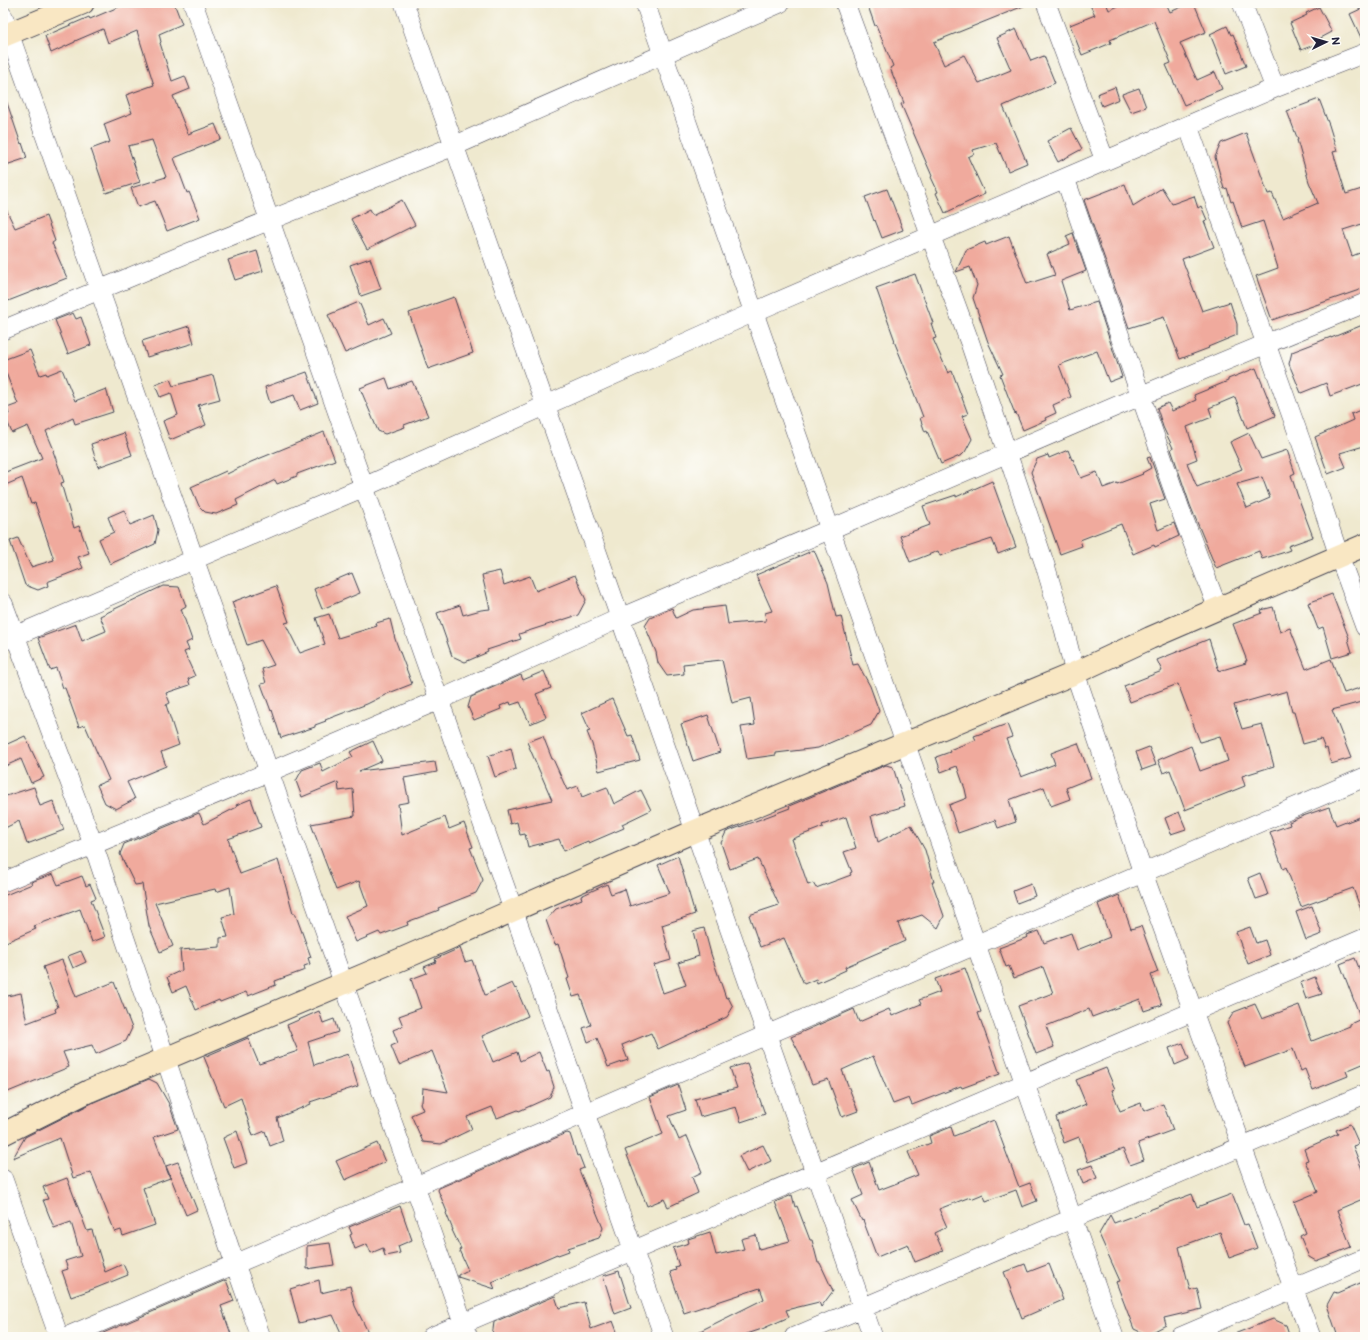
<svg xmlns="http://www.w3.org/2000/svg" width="1368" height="1340" font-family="'Balsamiq Sans',sans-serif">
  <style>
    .building { fill: #f0aa9d; fill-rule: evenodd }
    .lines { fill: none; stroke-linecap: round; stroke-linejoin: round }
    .street-casing { stroke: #414051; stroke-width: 20 }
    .secondary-casing { stroke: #414051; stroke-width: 24 }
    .street { stroke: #fff; stroke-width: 19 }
    .secondary { stroke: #f9e7c3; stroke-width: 22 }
  </style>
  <rect width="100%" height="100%" fill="#fdfcf7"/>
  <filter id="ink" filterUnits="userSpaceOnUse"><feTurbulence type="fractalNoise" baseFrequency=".025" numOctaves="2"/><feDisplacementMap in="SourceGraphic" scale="8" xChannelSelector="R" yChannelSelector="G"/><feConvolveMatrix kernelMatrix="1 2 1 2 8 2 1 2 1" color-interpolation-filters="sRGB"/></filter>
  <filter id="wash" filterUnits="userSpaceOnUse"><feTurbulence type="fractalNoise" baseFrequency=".012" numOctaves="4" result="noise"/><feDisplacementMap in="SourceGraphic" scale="16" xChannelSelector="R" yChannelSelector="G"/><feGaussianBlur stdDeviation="0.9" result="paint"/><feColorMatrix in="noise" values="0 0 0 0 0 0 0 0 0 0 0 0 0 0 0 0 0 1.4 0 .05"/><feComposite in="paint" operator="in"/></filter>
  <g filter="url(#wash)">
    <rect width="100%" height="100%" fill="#efe9cf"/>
    <g id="blocks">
      <path class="building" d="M128,3h46l8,21 -23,10 2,8 -1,1 12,38 13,-5 5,13 -17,7 15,38 27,-10 6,15 -47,19 13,35 2,-1 11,26 -33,13 -12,-30 -17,6 -7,-19 35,-11 -14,-37 -24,6 12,36 -34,11 -15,-44 19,-7 -6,-18 28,-11 -6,-18 28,-10 -17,-54 -29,12 -5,-14 -28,12v1l-24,11 -6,-17 44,-19 1,2z
        M867,3h164l-97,39 10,23 20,-10 15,28 32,-13 -14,-32 19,-9 15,32 13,-5 11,27 -52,23 24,57 -19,8 -12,-28 -23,7 1,4 -6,3 17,37 -40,19 -9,-20 2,-1 -7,-15 1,-1 -31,-72 3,-1 -14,-35 3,-2 -17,-41 -1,1z
        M1089,3h17l3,7 17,-7h40l4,9 21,-9h3l12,29 -26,11 17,37 18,-8 7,17 -38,16 -18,-40 5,-2 -17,-42 -44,19 1,3 -29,12 -12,-30 25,-10z
        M1319,7l13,25 -17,9 2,3 -16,6 -11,-27 17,-8 -1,-2z
        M1365,7v35h-2l-13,-28z
        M1227,26l4,9 2,-1 13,32 -20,8 -16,-40z
        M1115,87l4,12 -17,7 -5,-12z
        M1139,88l7,19 -15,5 -9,-18z
        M3,97h2l16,47 1,-1 5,15 -24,8z
        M1319,99l10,26 8,26 -4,1 13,42 19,-6v35l-22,7 9,26 13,-5v37l-93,32 -16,-44 22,-8 -15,-47 -21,7 -9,-27 -2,1 -4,-14 -3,1 -9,-32 6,-14 25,-10 22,61 4,-1 11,25 35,-15 -9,-21 -12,-42h1l-11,-29z
        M1071,128l11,21 -24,13 -11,-21z
        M1125,184l8,22 29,-18 10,16 22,-8 4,12 3,-2 6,14 -3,1 10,26 -32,12 20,52 28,-9 7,22v11l-29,12 1,1 -29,11 -16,-42 -35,11 -45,-128z
        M887,189l16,41 -21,8 -7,-18 -1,1 -9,-24z
        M402,200l13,25 -48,24 -16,-30 19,-10 3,6z
        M3,203l12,25 31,-12 9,25 -3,2 15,35 -64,25z
        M1073,233l13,38 -25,10 9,29 27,-8 25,75 -13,5 -12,-31 -38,14 12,32 -18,8 3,8 -11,5 1,2 -23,10 -7,-17 -1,1 -15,-39 3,-1 -15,-32 -15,-44 4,-13 -7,-18 -14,5 10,-22 19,-8 1,3 23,-9 18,48 28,-9 -8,-21 23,-10 -4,-8z
        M257,251l6,20 -28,9 -7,-20z
        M370,258l11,31 -20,7 -11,-31z
        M915,274l18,49h-2l5,15 -3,1 15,34 4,-2 16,43 -6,2 10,23 -7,13 -3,3 -21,9 -14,-33 -2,1 -5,-14 3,-1 -11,-29h1l-19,-47h1l-19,-53z
        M454,297l19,56 -45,16 -19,-56z
        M359,302l10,23 15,-7 7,15 -46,20 -17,-38z
        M73,313l3,6 5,-2 10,28 -23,9 -13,-34z
        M1365,324v59l-35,13 -4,-13 -25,10 -12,-29 3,-12 39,-15v1z
        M189,326l5,17 -47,14 -5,-16z
        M30,350l10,25 6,-2 1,2 15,-6 13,32 31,-12 7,23 -38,12 -2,-6 -27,13 8,19 -1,1 11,31 -3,1 13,45 5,-2 10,27 -11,4 5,11 -36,14 1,4 -10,4 -13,-5 -15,-44 8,-3 13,29 23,-7 -19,-57 -4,1 -9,-26 -19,8v-13l39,-15 -14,-32 -16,7 -7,-17 4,-2 -2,-6 11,-4 -12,-31 -3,1v-14z
        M1256,368l19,48 -28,12 -12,-31 -26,11 3,9 -25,10 10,32 -10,4 10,24 45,-18 -12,-27 19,-9 12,26 26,-9 8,23 -4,2 6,19 16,43 -25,9 2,4 -8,3 -20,6 -3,-8 -43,17 -26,-63 -19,-56 2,-1 -10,-21 -6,-19 11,-5 4,8 24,-11 -2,-5 34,-14v-2zM1262,477l8,21 -23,10 -10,-24z
        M307,372l11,31 -18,7 -6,-15 -24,8 -5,-16z
        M213,375l7,24 -22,6 8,20 -36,15 -7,-19 15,-6 -7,-22 -11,4 -5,-12 15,-6 3,7z
        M386,378l4,11 22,-8 16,35 -24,9 1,2 -20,7 -7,-3 -18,-43z
        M1365,408v40l-1,-2 -24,7 6,14 -18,7 -13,-37 38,-17 -2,-6z
        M324,432l11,28 -38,14v2l-20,8 -2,-4 -39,20 2,5 -22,9 -11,-2 -6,-6 -8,-19 35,-16 1,3 24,-12z
        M124,433l8,22 -34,12 -7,-23z
        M1068,450l4,10 1,-1 8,19 16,-6 6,16 14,-5v1l26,-10 -1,-1 9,-5 -4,-10 3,-1 15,42 -15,5 8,26 16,-7 5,13 -24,11 -1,-2 -21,9 -12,-30 -41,16 2,6 -22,8 -29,-82 6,-13 11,-4 1,3z
        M992,481l24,66 -18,7 -6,-15 -52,17 -2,-5 -28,11 -10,-26 30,-11 -7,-19 33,-11v2z
        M124,510l6,15 24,-10 4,15 -3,14 -45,20 -11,-25 15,-7 -6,-15z
        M814,550l14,33 8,34 5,-1 12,49 5,-1 12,22 9,25 -8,14 -53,23 -42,5v2l-29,4 -6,-32 14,-2 -4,-27 -19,5 -10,-43 -39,4 1,10 -17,2 -9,-13 -2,-11 -11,-26 5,-8 22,-10 4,10 17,-8 32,-4 3,18 38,-3 -1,-8 7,-2 -16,-36z
        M500,571l4,14 26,-9 6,15 39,-16 11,25 -8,15 -59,19 2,5 -34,11 1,2 -23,10 -13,-6 -15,-43 23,-8 3,10 18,-5 9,-1 -8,-34z
        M352,573l8,20 -38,16 -8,-20z
        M163,586l16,1 7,19 -5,3 11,31 -6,3 3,7 -5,2 11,24 -7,3 2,6 -24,8 4,10 -4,2 13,40 -18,7 5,14 -39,16 8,17 -19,10 -11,-6 -8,-18 12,-5 -24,-55 -6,2 -14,-39h-2l-7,-20 -6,2 -12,-32 38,-14 6,17 24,-10 -6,-15z
        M276,586l13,36 -4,1 15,30 25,-9 -9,-26 13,-4 9,24 39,-12 -1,-3 14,-4 5,20 17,45 -23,9 -22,11 -42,16 1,1 -11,4v2l-34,11 -9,-28 -1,1 -10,-27 5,-1 -4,-14 12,-4 -13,-25 -14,5 -15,-43z
        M1332,594l17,44 -1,1 4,13 -20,6 -9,-31 -5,2 -10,-26z
        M1273,607l7,25 10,-4 16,41 25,-10 13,34 19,-6 2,14 -33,9 19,48 -20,6 -4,-16 -2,1 -4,-10 -18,5 -9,-32h-2l-5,-21 -17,5 -1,-1 -35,10 8,24 20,-5 12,42 -32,10 3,10 -60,24 -15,-40 -7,3 -5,-13 33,-14 9,25 28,-10 -8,-25 -20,6 -22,-58 -48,18 -6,-16 38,-15 -5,-11 52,-21 10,32 27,-8 -1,-2h2l-14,-37 29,-11 -1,-3z
        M544,671l7,17 -15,6 10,23 -16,7 -10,-22 -9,3 -1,-3 -10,4 1,3 -27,11 -6,-13 3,-10 50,-22 2,5z
        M612,699l16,37 4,-1 8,25 -41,11 -7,-27 -5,-12 3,-1 -8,-18z
        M708,715l12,37 -27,9 -12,-37z
        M1007,724l5,13 -6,2 15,38 34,-13 -4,-11 27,-10 13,35 -25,10 4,11 -19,7 -7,-19 -35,13 7,22 -18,6 -3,-8 -37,13 -9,-28 18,-7 -2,-9 -8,-23 -16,6 -5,-15 14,-5 -1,-2 27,-10 -2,-4z
        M25,736l19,41 -13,6 -10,-24 -18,8v-21z
        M543,736l9,23h1l14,31 11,-4 4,11 25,-10 7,17 27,-14 10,20 -29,14 2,4 -35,15 -1,-2 -24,10 -5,-12 -31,8 -3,-13 -5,1 -3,-13 -7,2 -3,-14 45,-10 -25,-58z
        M373,741l9,20 -23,10 76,-9 2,10 -33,6 5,24 -11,2 4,31 43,-18 4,12 15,-6 9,24 -3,1 13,32 -7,13 -38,15 1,2 -32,12 1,3 -27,10 -2,-3 -23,10 -11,-26 23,-10 -9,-25 -23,9 -25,-66 44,-8 -2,-27 -14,2 -1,-9 -36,15 -6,-16 6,-11 18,-7 3,9 30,-15 -3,-5z
        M1149,747l7,18 -14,5 -6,-18z
        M511,748l5,21 -21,8 -7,-21z
        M886,765l7,2 12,39 -34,10 7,26 33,-17 14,25 9,32h-2l12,34 -6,12 -16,-13 -24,8 7,18 -60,26 1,3 -29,13 -1,-4 -12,5 -20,-46 -24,9 -11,-32 30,-10 -21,-46 -28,10 -9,-26 5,-11 64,-24 -1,-2zM846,817l10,31 -12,4 8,20 -2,1 1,2 -35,13 -3,-5 -5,2 -16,-46 31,-12 -1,-2z
        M34,787l6,19 13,-5 11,29 -37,14 -8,-23 -16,8v-32z
        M251,799l10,28 -33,12 12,35 38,-14 6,20 9,33h2l16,44 -3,1 2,6 -6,2 1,4 -30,11 1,4 -28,11 -2,-4 -26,10 -1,-2 -23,10 -10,-24 -13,6 -6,-15 15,-7 -2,-20 40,-3v-9l8,-1 -6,-20 12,-3 -4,-27 -14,5 -1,-3 -60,14 18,43 -13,6 -11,-26 -7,-42 -7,1 -15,-31 4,-10 75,-31 5,11 33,-17 -1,-2z
        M1329,807l7,18 10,-4 1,1 18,-7v103h-1l-11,-30 -52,19 -15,-40 -3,2 -13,-37 20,-7 -1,-3 14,-6z
        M1179,812l7,17 -15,5 -6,-16z
        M678,856l17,58 -33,11 9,35 -17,5 9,28 23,-8 -8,-22 21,-7 -6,-25 11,-3 7,26 15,44 2,-1 5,10 -6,10 -69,32 -7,-16 -29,12 6,15 -20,7 -11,-29 -9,4 -5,-14 8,-3 -11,-30 -7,2 -6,-18 2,-1 -11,-34 -3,1 -9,-25 10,-11 26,-10 -1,-3 26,-12 4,10 14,-5 5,17 40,-13 -12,-28z
        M1260,873l8,22 -12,4 -8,-21z
        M53,874l5,11 24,-9 4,10 4,-2 6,14 -5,2 14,37 -13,5 -12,-33 -46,17 2,3 -30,13 -3,-7v-39l29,-12 -1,-2z
        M1031,884l4,12 -18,7 -4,-12z
        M1119,895l12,34 10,-3 17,46 -7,3 11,30 -18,6 -4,-12 -48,18 -3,-8 -43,17 8,21 -18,7 -18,-48 35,-13 -10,-26 -29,11 -5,-12 -3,1 -7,-19 29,-11 -1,-2 12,-4 5,12 27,-10 6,17 33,-13 -12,-33z
        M1312,906l10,28 -16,6 -10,-28z
        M1250,927l6,16 9,-3 5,15 -22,9 -12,-32z
        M460,948l5,14 7,-2 13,35 27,-12 3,6 1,-1 12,28 -46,20 11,26 24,-10 3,9 19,-9 8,20 2,-1 5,16 -4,10 -31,14 -1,-1 -21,8 -5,-11 -25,10 5,12 -31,15 -18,-2 -12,-27 12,-5 -3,-7 2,-1 1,-14 25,4 -16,-41 -33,14 -8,-19 7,-3 -5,-13 10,-4 -4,-10 22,-8 -10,-29 16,-6 -3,-6 12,-5 -1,-3z
        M81,951l5,11 -13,6 -5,-12z
        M1355,958l10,25v80l-19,8 2,5 -35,14 -8,-21 -4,2 -8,-22 -48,18 -18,-44 7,-11 21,-8 7,15 37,-14 13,36 38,-15v-2l11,-5 -21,-55z
        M62,960l14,37 38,-15 18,46 -6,13 -30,13 -4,-9 -29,7 6,15 -66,27v-97l18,-4 6,30 29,-11 -1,-3 3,-2 -15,-40z
        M965,968l16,44 -3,1 22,61 -38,14 -1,-2 -49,19 -3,-7 -16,6 -20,-48 -31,14 16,41 -16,6 -14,-38 -16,5 -12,-30 -9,-17 63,-28 5,13 30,-13 3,7 29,-12 -2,-4 21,-8 -5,-13z
        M1315,977l7,17 -16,5 -6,-16z
        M319,1011l4,12 11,-4 4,13 -30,10 6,23 34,-11 10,32 -48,16 1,2 -34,14 6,23 -13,5 -5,-15 -12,5 -12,-38 -17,8 -20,-49 44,-19 11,26 39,-13 -11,-26z
        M1183,1043l6,16 -14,6 -6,-17z
        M747,1063l18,51 -24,8 -5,-15 -36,10 -5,-18 42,-11 -7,-20z
        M1106,1068l9,21 -3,1 8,21 21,-8 3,8 19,-7 10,26 -35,13 6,17 -14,5 -7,-16 -35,13 -9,-25 -15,6 -8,-26 30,-13 -10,-24z
        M149,1079l8,4 12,21 9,25 -24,8 16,41 -27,10 12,37 -32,11 -2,-6 -6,2 -24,-60 -18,6 -13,-40 -47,20 12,-21 69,-35z
        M678,1085l8,25 -17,6 10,24 8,-4 15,36 -10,5 6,16 -30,14 -4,-8 -17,7 -22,-56 38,-16 -13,-37z
        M994,1120l25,67 11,-4 7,18 -15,6 -6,-17 -30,11 -3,-7 -12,5 -1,-2 -31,12 8,18 -12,6 8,18 -28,11 -7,-18 -31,13 -14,-37 -1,1 -10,-21 11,-5 -10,-26 16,-7 10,28 39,-15 -10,-23 23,-9 -2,-7 22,-9 3,9z
        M1350,1124l9,20 -6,2 12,31v21l-28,12 14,37 -35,14 -7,-4 -9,-21 6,-3 -12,-31 24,-10 -13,-31 3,-1 -4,-11 34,-15 -2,-4z
        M237,1131l10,32 -13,5 -11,-30z
        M567,1133l3,1 7,22 2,-1 5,13 -5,2 24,58 -4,10 -31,10 1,3 -11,4 -1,-1 -65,28 3,7 -37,-12v-2l10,-5 -9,-20 2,-1 -9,-19h1l-7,-17 1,-1 -9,-22 1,-2z
        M377,1143l8,19 -40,18 -9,-19z
        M763,1145l8,16 -24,11 -8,-16z
        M178,1162l19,48 -11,5 -20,-49z
        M1092,1165l5,13 -14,6 -5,-14z
        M67,1178l20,53 5,-1 13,42 18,-8 5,11 -32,13 -25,9 -9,-26 6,-2 -3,-8 16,-5 -10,-34 -17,6 -11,-28 5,-1 -5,-12z
        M1192,1194l5,13 35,-13 12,31 4,-1 9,24 -28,10 -9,-26 -41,15 11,43 7,-2 5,21 -38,9 2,7 -19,10 -13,-6 -18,-47 4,-1 -21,-47 11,-19 4,8z
        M792,1195l3,12 2,-1 13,34h2l6,23h2l13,28 -12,16 -2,-5 -33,8 3,7 -27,12 -24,8h-50l76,-38 -4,-11 -76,25 -14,-41 6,-2 -1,-3 4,-1 -6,-18 16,-5 -1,-4 22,-7 6,23 28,-6 -3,-10 15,-4 3,14 31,-8 -15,-39z
        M400,1206l12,34 -14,6 2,7 -15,3 -2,-8 -12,5 -4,-9 -12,5 -5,-14 2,-1 -3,-7z
        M330,1243l4,22 -27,4v-23z
        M1025,1264l3,8 21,-8 14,36 -41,18 -18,-46z
        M619,1271l12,37 -16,6 -12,-38z
        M226,1280l8,21 -13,5 11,31h-92l-2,-5 -13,5h-31z
        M319,1280l2,13 29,-7 5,20 13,26 -11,5h-14l-10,-22 -34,8 -9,-34z
        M1365,1281v56h-27l-11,-32 7,-13 3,1z
        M555,1296l4,12 25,-6 7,27 22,-8 6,16h-127l2,-15z
        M1273,1319l13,6 4,12h-60l-1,-1z"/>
    </g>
  </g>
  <g filter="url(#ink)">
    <use href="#blocks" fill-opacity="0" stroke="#414051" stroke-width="1"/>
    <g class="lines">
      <g class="street-casing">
        <path id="street" d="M193,3l471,1334
          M404,3l469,1334
          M645,3l469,1334
          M845,3l125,340 75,222 19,64 11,44 68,200 168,464
          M1046,3l59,158
          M1242,3l33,85
          M3,16l465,1321
          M1188,126l116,324 35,106 26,71
          M1065,178l115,331 38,100
          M3,330l185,-77 266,-107 326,-143
          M3,603l90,241 142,420 26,73
          M3,641l361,-154 390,-175 311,-134 210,-90 90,-35
          M3,882l266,-110 170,-72 181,-82 211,-89 309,-133 225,-93
          M3,1179l56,158
          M66,1337l1299,-560
          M431,1337l934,-399
          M794,1337l571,-243
          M1180,1337l185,-79"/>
      </g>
      <g class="secondary-casing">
        <path id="secondary" d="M3,36l80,-33
          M3,1134l86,-43 315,-133 291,-127 380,-158 75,-35 215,-93"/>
      </g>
      <use href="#street" class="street"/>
      <use href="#secondary" class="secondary"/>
    </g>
  </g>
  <rect width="1368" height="1340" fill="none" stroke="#fdfcf7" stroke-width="16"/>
  <g transform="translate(1326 42) rotate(85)" stroke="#fdfcf7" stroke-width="3" paint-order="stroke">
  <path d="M0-3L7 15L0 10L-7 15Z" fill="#22223b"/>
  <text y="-6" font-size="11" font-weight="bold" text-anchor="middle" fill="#22223b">N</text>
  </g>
</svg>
